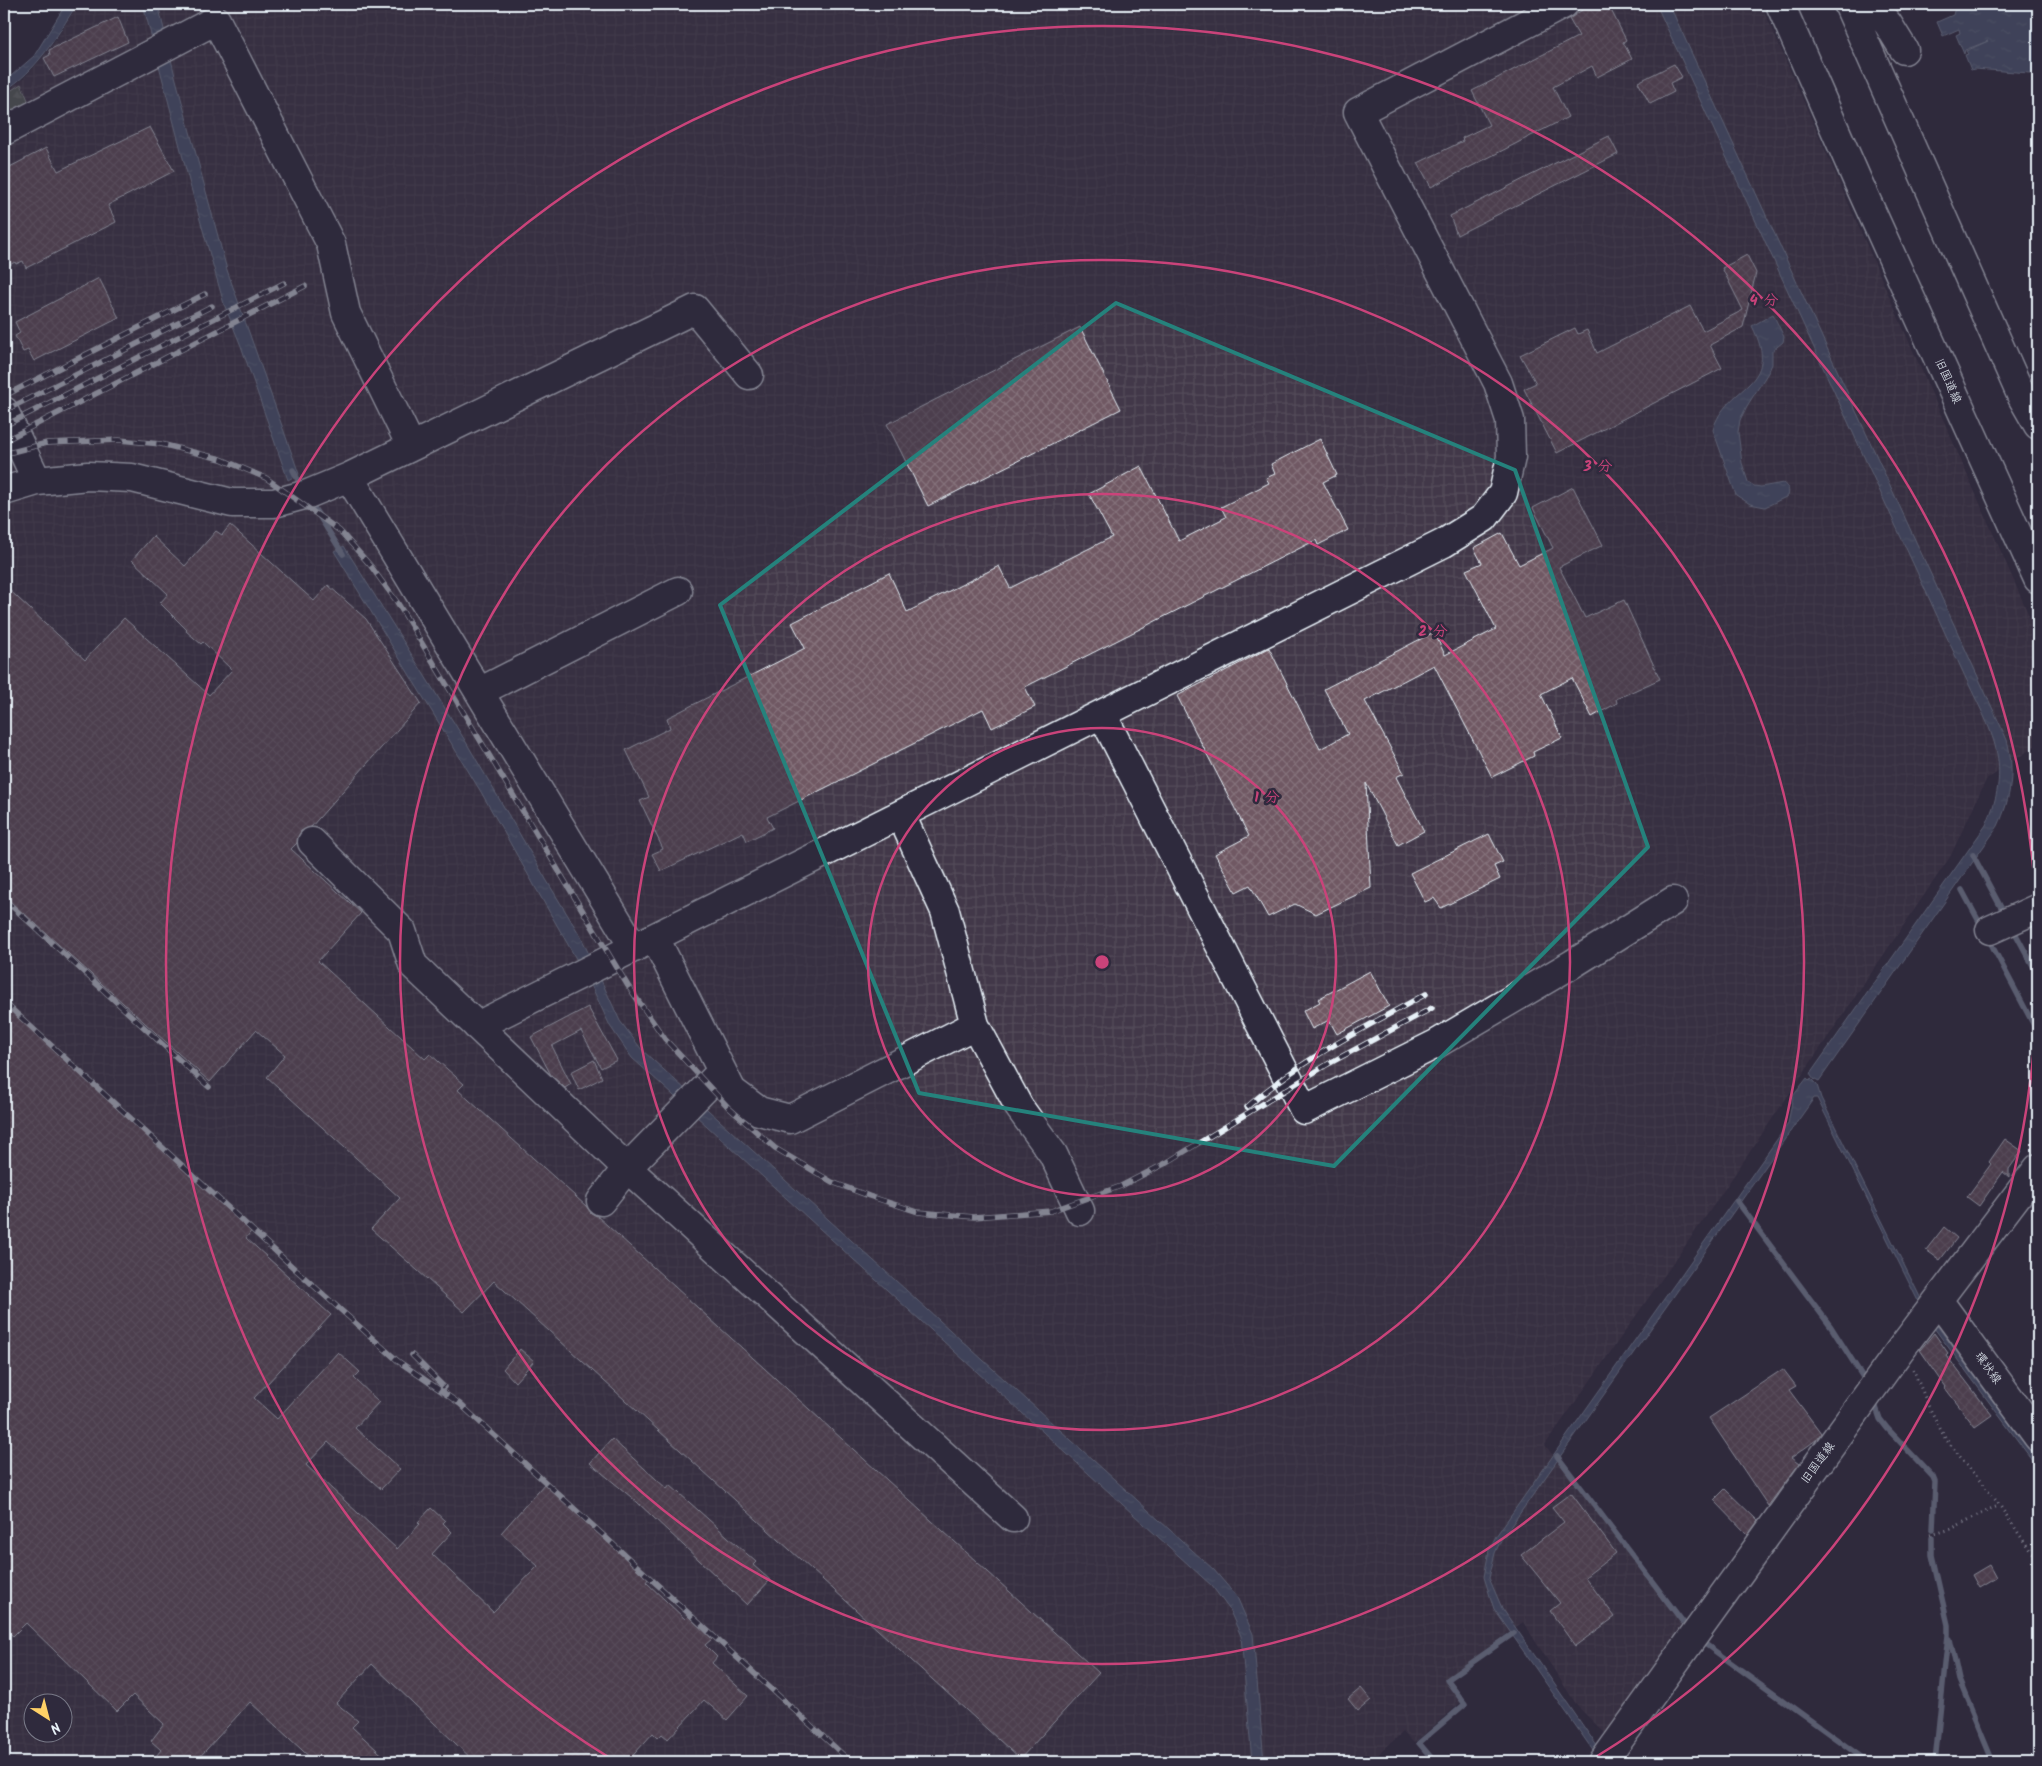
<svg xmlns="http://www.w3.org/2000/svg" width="2042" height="1766" font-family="Kalam,'Klee One',sans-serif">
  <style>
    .industrial { fill: url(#industrial-grid); fill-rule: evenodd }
    .forest { fill: url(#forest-firs); stroke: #a4aeab }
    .water { fill: url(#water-ripples); stroke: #8e9bae }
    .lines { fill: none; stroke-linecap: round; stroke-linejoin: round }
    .stream { stroke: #8e9bae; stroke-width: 5.5 }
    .building { fill: url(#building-cross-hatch); stroke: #e8f1f8 }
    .minor-casing { stroke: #e8f1f8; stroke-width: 31 }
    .path { stroke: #e8f1f8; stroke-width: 3; stroke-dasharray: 1 4; stroke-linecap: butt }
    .minor { stroke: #2f2a3d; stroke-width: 28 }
    .rail-casing { stroke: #e8f1f8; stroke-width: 5.5 }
    .rail { stroke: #2f2a3d; stroke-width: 4; stroke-dasharray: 11; stroke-linecap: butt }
    .marked { fill: none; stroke: #25827c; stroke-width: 4; stroke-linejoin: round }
    .ring { fill: none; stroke: #ca437a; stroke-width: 2.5 }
    .labels { text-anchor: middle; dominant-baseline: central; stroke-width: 5; stroke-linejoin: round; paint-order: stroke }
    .street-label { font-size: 12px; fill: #e8f1f8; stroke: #2f2a3d }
    .centre { fill: #ca437a; stroke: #2f2a3d; stroke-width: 2.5 }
    .ring-label { font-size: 15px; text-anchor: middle; font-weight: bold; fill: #ca437a; stroke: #2f2a3d; stroke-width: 5; stroke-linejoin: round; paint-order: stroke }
  </style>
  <defs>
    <pattern id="industrial-grid" width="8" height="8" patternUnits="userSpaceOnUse" patternTransform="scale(1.25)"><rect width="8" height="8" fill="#423848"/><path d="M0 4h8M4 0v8" fill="none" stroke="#544c5a"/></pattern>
    <pattern id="forest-firs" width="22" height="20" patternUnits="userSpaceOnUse" patternTransform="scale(1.25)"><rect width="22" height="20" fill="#606a5e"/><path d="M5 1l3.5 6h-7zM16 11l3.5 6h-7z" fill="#778076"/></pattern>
    <pattern id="water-ripples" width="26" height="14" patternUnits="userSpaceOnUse" patternTransform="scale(1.25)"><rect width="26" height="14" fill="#52617c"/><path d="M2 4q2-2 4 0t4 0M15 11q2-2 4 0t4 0" fill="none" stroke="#6b788f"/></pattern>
    <pattern id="building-cross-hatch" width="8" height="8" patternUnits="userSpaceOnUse" patternTransform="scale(1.25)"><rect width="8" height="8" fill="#705963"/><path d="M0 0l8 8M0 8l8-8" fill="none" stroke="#84717a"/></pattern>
  </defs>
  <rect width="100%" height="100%" fill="#2f2a3d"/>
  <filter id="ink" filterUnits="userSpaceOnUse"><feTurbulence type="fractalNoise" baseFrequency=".02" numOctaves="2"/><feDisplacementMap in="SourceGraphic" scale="10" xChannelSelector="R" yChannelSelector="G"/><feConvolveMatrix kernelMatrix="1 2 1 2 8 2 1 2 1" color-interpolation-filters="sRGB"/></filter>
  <g filter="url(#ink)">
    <path class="industrial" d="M78,4h1683l277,632v108l-52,36 -36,77 -239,352 -166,236 139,180 -76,111 -30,-29 -55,-85 -79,58 17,22 -47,41 -11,-11 -33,30h-1352l-14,-21v-1648l19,-14 15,-16 18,-23zM32,1704h30v30h-30z"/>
    <path class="forest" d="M21,84l7,16 -2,6 -22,12v-23z"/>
    <path class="water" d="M66,4h11c-20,32 -40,67 -73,87v-9l30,-26z
      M143,4h15l16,68 53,198 72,204 -11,6 -47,-134 -17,-42 -35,-123z
      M1656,4h13l338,736c8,30 4,58 -9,86l-179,255 -4,-2 -1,1 -4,-6 176,-249c29,-65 3,-96 -24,-155z
      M1960,4h78v74l-8,-5 -56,-4 -3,1 -6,-15 3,-1 -2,-3 22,-10 -23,9 -1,4 -8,-19 4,-2 -1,-4 -16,7 -6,-14 16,-7 1,-4z
      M1773,314l11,23 -1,5 -11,9v13l-3,7 -22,35 -7,14 -2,12 4,31 6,19 6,4 7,1 22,-4c5,4 7,7 5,13l-23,11 -15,-3 -14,-9 -23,-65c12,-46 71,-42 39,-104z
      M344,546l122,196 81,139 34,56 39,84 22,29 572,520 23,27 16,37 11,128h-12l-11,-126 -12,-27 -17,-23 -561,-511 -19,-17 -22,-32 -19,-41 -110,-193 -147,-241z
      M1807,1078l3,3 1,-2 6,6 4,13 103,207 14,22 100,135v6l-104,-140 -15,-25 -102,-205h-3l-313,442 -6,13 -6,25 13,30 106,154h-7l-107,-153 -10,-32 5,-27 7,-14 292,-412 5,-28z"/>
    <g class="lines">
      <path class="stream" d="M293,470l9,18
        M309,500l34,54
        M1973,855l32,60
        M1962,890l20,37
        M2012,927l26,48
        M1988,938l50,95
        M1737,1201l94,126 35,55
        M1874,1401l6,18 7,9 46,49 2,5 -2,48
        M1557,1456l129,170
        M1932,1538v17l16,70v10l-13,127
        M1948,1638l2,1 9,41 34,82
        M1701,1641l167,121
        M1435,1762l-16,-19 46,-39 -18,-24 67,-47"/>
    </g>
    <path class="building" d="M1590,4h18l18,36 -3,2 9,17 -35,18 -5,-11 -39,21 15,30 -137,70 -13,-24 45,-22 -1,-3 27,-13 -17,-34 107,-55 -10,-17 13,-9 -1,-2z
      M118,17l10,25 -74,35 -10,-19 6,-3 -1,-5z
      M1674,64l8,13 -12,6 4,9 -24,12 -12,-22z
      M150,127l24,44 -66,34 8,17 -90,46 -3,-7 -7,3 -1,-2 -11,6v-98l42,-22 12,23z
      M1609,136l9,18 -161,81 -7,-19z
      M1747,255l9,18 -13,54 -33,18 12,23 -165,85 -33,-64 12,-6 -16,-28 55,-27 3,6 9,-4 10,23 93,-47 13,25 40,-21 -21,-42z
      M99,278l20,40 -85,43 -6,-11 -5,2 -8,-16 5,-3 -5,-11z
      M1080,327l41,82 -193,97 -41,-82z
      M1320,439l17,36 -14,7 25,48 -30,15 -2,-5 -291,147 10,20 -43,21 -9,-19 -216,108 6,11 -26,13 -4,-9 -82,39 -9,-17 11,-5 -23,-48 9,-4 -23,-47 44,-22 -3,-10 138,-70 -13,-25 97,-50 18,39 92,-46 11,22 102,-51 -23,-43 52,-28 38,75 47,-24 -5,-10 48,-24 -3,-5 9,-4 -4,-10z
      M1573,487l30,58 -44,22 26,51 39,-18 36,79 -44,20 1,4 -25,14 -20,-39 -31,16 21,44 -29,14 1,4 -42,21 -58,-112 -69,36 39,72 -8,4 28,54 -26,14 -32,-62 5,105 -55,26 -21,-10 -27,13 -18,-32 -14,7 -21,-38 34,-18 -72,-140 92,-48 51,101 28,-15 -24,-45 110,-57 11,23 51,-26 -30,-59 16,-7 -8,-15 28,-15 17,32 34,-17 -20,-40z
      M230,525l84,76 14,-16 38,34 55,84 -110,124 -10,4 -4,12 -6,6 70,64 -43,48 107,98 5,-5 34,30 -6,6 128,116 5,7 6,3 502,457 -79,86 -526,-478 -30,31 -93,-83 29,-31 -133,-121 18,-22 -29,-25 -46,52 -184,-167 -1,2 -21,-19v-313l81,75 39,-42 85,77 23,-25 -29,-28 -2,2 -15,-13 1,-1 -27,-27 8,-9 -36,-34 21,-24 32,30 31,-35 6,4z
      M1489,834l14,28 -9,4 6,13 -59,29 -7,-10 -9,4 -15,-29z
      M1370,971l19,35 -52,28 -8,-14 -17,9 -9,-18 17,-9 -2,-3z
      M4,1004l248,226 -6,8 85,77 -77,83 23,21 61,-67 22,20 -6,6 25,24 -24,26 45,41 -19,20 -53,-47 -22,23 91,84 23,-25 -2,-2 13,-14 14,13 -2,2 9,9 -20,22 61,58 45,-46 -37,-33 44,-50 103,96 -2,3 39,37 3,-3 24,23 -7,6 12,12 -5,6 36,33 -21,24 -23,-20 -36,39 -6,-5 -4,4 -5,-5 -26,29h-152l-103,-98 -36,39 22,18 -6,6 38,35h-75l-65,-60 -55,60h-44l10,-12 -10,-9 13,-17 -31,-29 -16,16 -91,-88 -13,13 -9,-8z
      M588,1007l29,53 -16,8 -20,-37 -29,15 19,38 -6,4 -14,-13 -20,-38z
      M594,1060l8,18 -23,12 -8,-18z
      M2005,1139l17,12 -13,18v8l-6,-5 -24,34 -12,-9 24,-33 -2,-2z
      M1944,1227l13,11 -17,22 -14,-10z
      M1934,1333l14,20 -2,2 46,60 -17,12 -30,-39 1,-1 -26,-37z
      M520,1349l14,12 -19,21 -12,-13z
      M1783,1369l13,17 -7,4 32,43 -5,7 -25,18 8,6 -31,42 -59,-88z
      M612,1439l55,50 3,-4 86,77 -3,3 17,15 -23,25 -110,-103 -47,-39z
      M1725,1489l33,32 -10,14 -34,-35z
      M1571,1493l45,60 -31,24 30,40 -40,29 -25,-35 10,-8 -39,-48 43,-33 -12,-15z
      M1989,1565l7,13 -17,10 -7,-13z
      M1361,1688l10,12 -13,11 -10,-12z"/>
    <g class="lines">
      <g class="minor-casing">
        <path id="minor" d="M1780,4l78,178 180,397
          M1848,4l174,393 16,28
          M1871,4l17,20 16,26
          M4,131l212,-111 115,224 15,69 65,133
          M4,411l33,70
          M349,477l285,471
          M4,491l33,-10 51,-5 44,2 100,25h42l34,-9 41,-17 346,-168 54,66
          M479,692l199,-101
          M1102,714l202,396 132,-66 138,-81 99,-62
          M901,815l44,96 30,114 44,82 34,47 27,57
          M312,842l90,89 11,34 214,203 386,350
          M1990,930l48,-22
          M655,938l77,153 27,20 31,8 185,-94
          M477,1026l967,-483 40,-25 19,-25 8,-36 -1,-37 -12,-37 -140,-271 206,-108
          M601,1201l26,-33 95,-97
          M1938,1300l100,137
          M1603,1762l297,-412 138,-182"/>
      </g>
      <path class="path" d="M1913,1369l15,36 17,33 53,65 40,59
        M1931,1535l20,-6 36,-19 12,-4"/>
      <use href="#minor" class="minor"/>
      <g class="rail-casing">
        <path id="rail" d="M4,396l201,-102
          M4,411l208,-105
          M4,426l280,-143
          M4,441l301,-155
          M4,454l43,-11 72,-3 42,4 60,15 45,19 74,53 30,34 27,37 231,384 37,53 64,69 46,40 57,34 37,14 49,16 56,5 77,-6 70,-25 45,-23 162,-99 104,-56
          M4,899l205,188
          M4,1002l292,268 102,91 62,43 391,358
          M1247,1107c53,-47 117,-79 179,-113
          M412,1355l32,32"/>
      </g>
      <use href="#rail" class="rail"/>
    </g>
  </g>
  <path d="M0 0H2042V1766H0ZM1116,303l399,167 133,377 -314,319 -415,-73 -199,-488z" fill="#2f2a3d" fill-opacity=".55" fill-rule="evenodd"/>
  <path class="marked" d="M1116,303l399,167 133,377 -314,319 -415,-73 -199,-488z"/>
  <g class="ring">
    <circle cx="1102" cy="962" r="234"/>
    <circle cx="1102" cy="962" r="468"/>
    <circle cx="1102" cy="962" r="702"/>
    <path d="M613 1760A936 936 0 1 1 1591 1760"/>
  </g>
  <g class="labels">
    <g class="street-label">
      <text transform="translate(1948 381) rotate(66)">旧国道線</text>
      <text transform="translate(1988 1368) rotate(54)">環状線</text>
      <text transform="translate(1818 1463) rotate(-54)">旧国道線</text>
    </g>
  </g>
  <circle cx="1102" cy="962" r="8" class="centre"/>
  <g class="ring-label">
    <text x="1764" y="305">4 分</text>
    <text x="1598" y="471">3 分</text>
    <text x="1433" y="636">2 分</text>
    <text x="1267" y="802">1 分</text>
  </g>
  <rect width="2042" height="1766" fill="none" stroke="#2f2a3d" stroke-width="20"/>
  <rect x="10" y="10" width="2022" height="1746" fill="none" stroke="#e8f1f8" stroke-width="2" filter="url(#ink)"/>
  <g transform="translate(48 1718) rotate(144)"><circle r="24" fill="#2f2a3d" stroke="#797a88"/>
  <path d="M0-4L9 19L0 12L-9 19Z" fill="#ffd166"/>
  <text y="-8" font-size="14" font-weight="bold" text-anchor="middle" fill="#e8f1f8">N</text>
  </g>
</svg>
